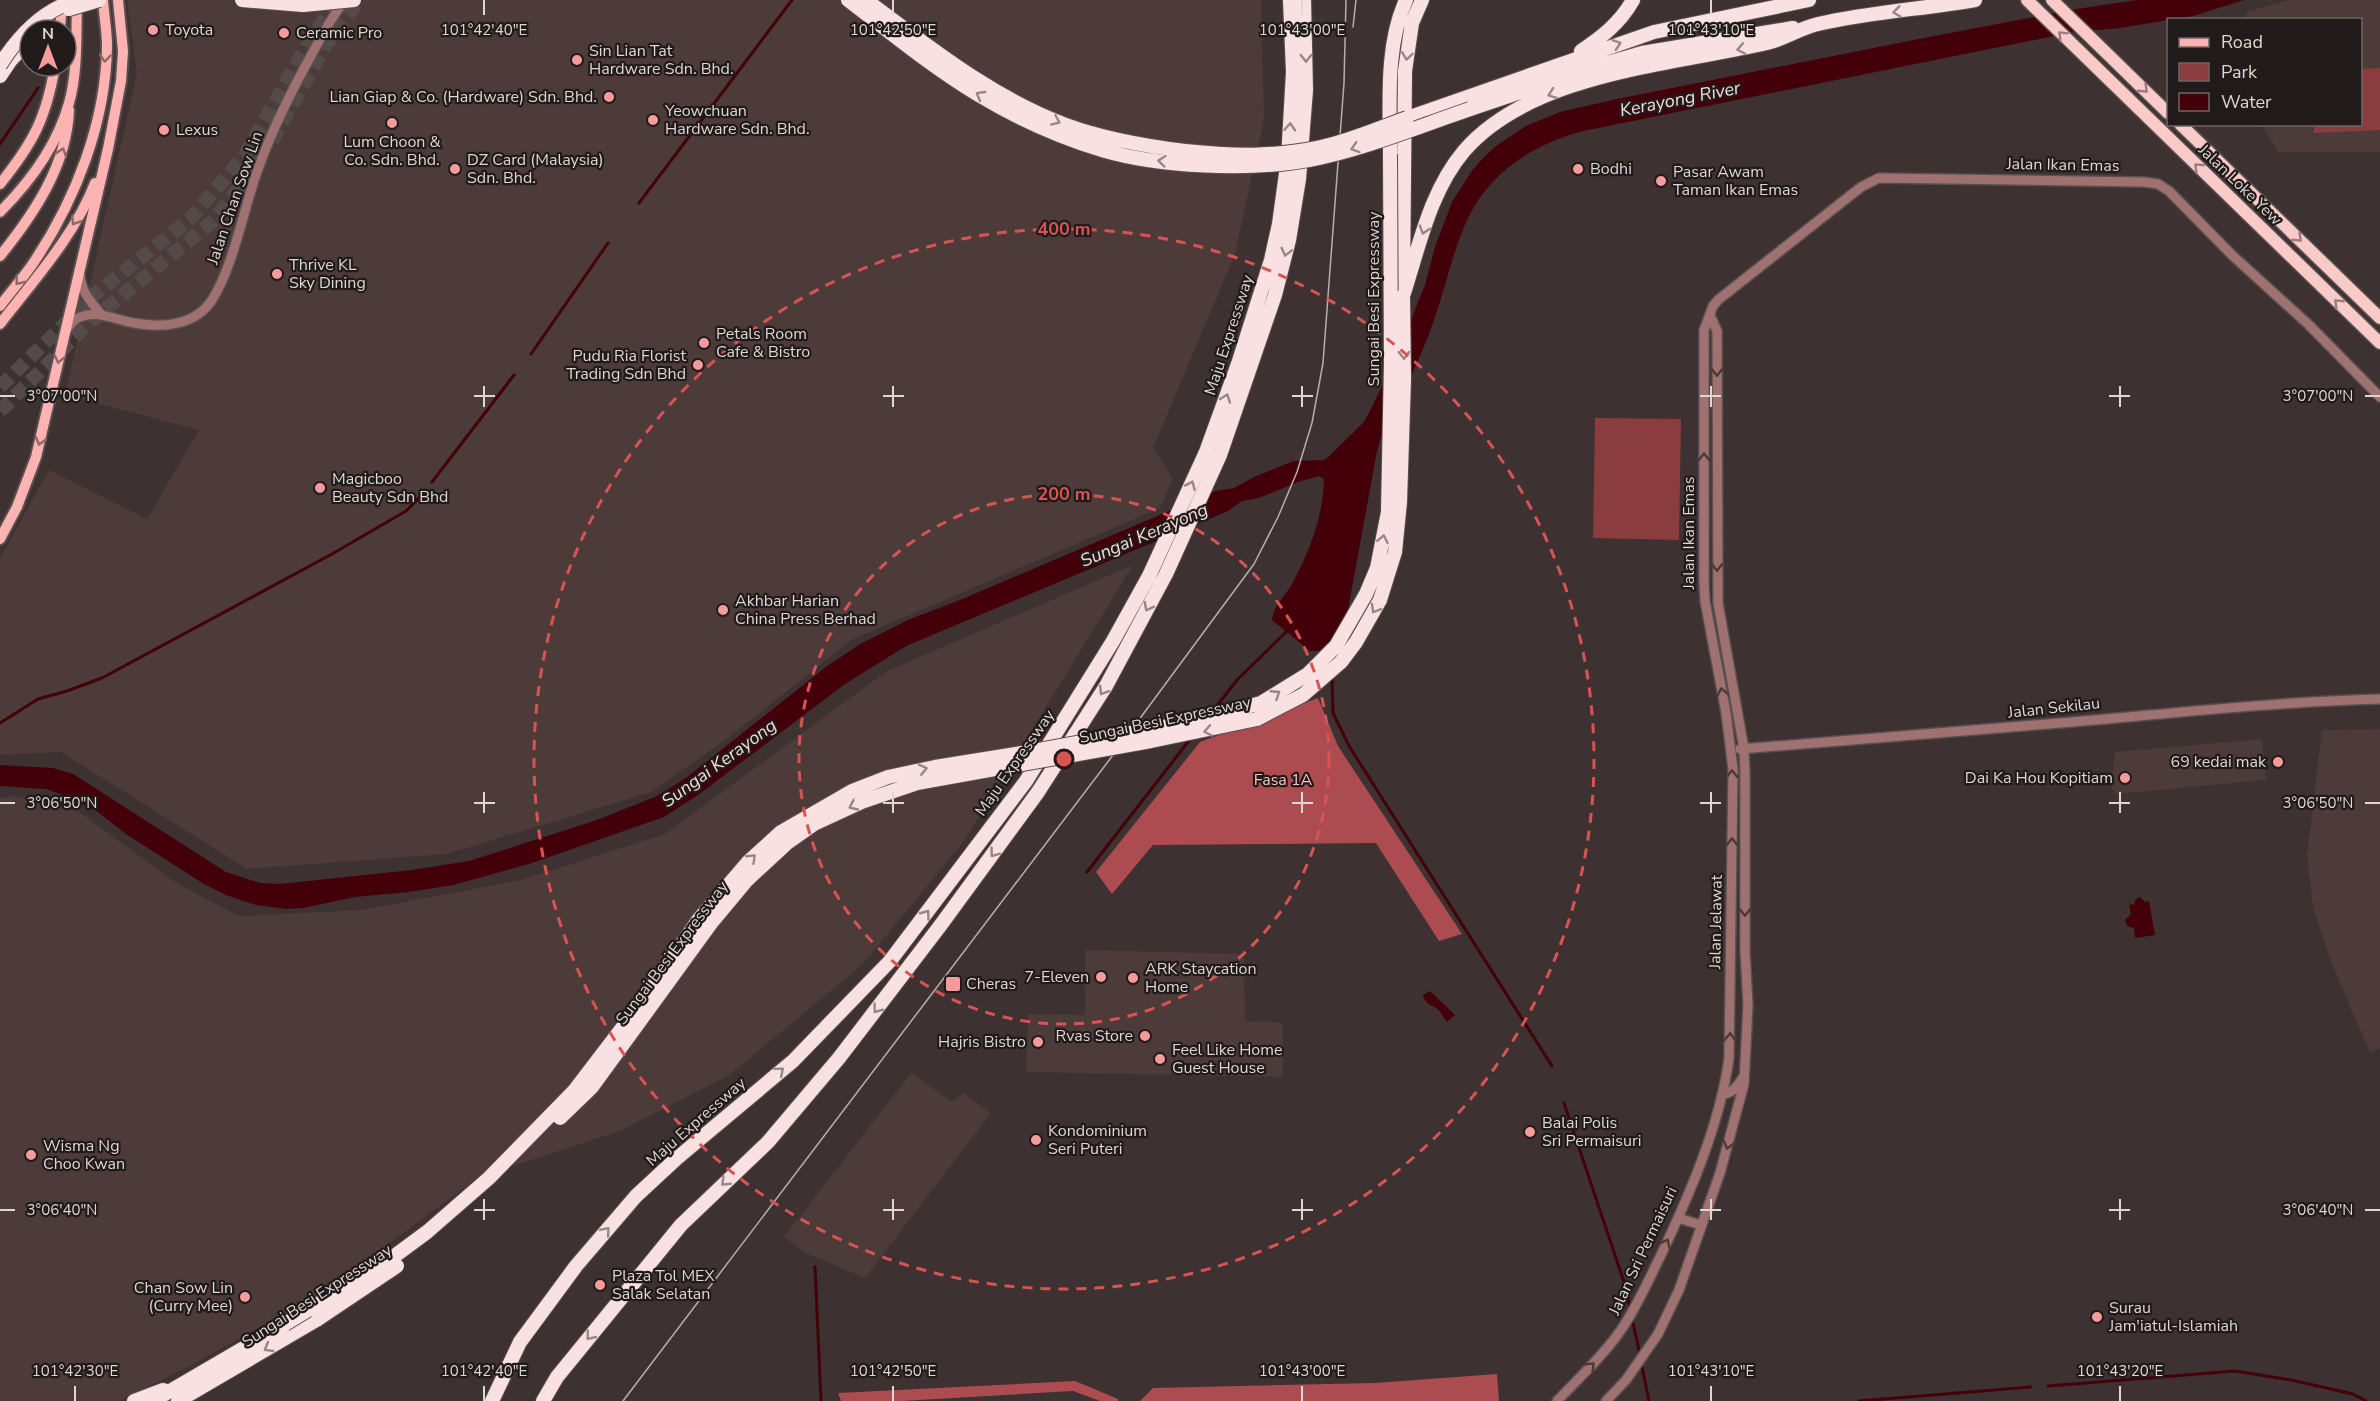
<svg xmlns="http://www.w3.org/2000/svg" width="2380" height="1401" font-family="'Nunito Sans',sans-serif">
  <style>
    .built { fill: #4d3b3a }
    .green { fill: #8b3c3f }
    .forest { fill: #ad4c50 }
    .water { fill: #440009 }
    .lines { fill: none; stroke-linecap: round; stroke-linejoin: round }
    .stream { stroke: #440009; stroke-width: 3 }
    .motorway-tunnel { stroke: #554a4a; stroke-width: 14; stroke-dasharray: 14 7; stroke-linecap: butt }
    .tertiary-casing { stroke: #5a4f4f; stroke-width: 12 }
    .primary-casing { stroke: #5a4f4f; stroke-width: 14 }
    .trunk-casing { stroke: #5a4f4f; stroke-width: 15 }
    .motorway-casing { stroke: #5a4f4f; stroke-width: 16 }
    .tertiary { stroke: #9f7271; stroke-width: 9 }
    .primary { stroke: #fdb3b2; stroke-width: 10 }
    .trunk { stroke: #facac9; stroke-width: 12 }
    .motorway { stroke: #f8e1e0; stroke-width: 14 }
    .tram { stroke: #b8b0af; stroke-width: 1.5 }
    .motorway-bridge-casing { stroke: #5a4f4f; stroke-width: 16; stroke-linecap: butt }
    .motorway-bridge { stroke: #f8e1e0; stroke-width: 14 }
    .oneway { stroke: #978887 }
    .oneway2 { stroke: #987b7a }
    .oneway3 { stroke: #8e6766 }
    .oneway4 { stroke: #4c3938 }
    .ticks { fill: none; stroke: #ded7d6; stroke-width: 2 }
    .ring { fill: none; stroke: #d85454; stroke-width: 3; stroke-dasharray: 10 8 }
    .poi-dot { fill: #f59b9b; stroke: #201b1a; stroke-width: 2 }
    .labels { text-anchor: middle; dominant-baseline: central; stroke-width: 4.5; stroke-linejoin: round; paint-order: stroke }
    .poi-label { font-size: 16px; fill: #ded7d6; stroke: #201b1a; text-anchor: start }
    .street-label { font-size: 16px; fill: #ded7d6; stroke: #201b1a }
    .park-label { font-size: 16px; fill: #f7c1bf; stroke: #201b1a }
    .water-label { font-size: 18px; font-style: italic; fill: #f6dad9; stroke: #201b1a }
    .ticks-label { font-size: 15px; text-anchor: middle; fill: #ded7d6; stroke: #201b1a; stroke-width: 4.5; stroke-linejoin: round; paint-order: stroke }
    .centre { fill: #d85454; stroke: #201b1a; stroke-width: 3 }
    .ring-label { font-size: 18px; text-anchor: middle; font-weight: bold; fill: #d85454; stroke: #201b1a; stroke-width: 4.5; stroke-linejoin: round; paint-order: stroke }
  </style>
  <rect width="100%" height="100%" fill="#3d3131"/>
  <path class="built" d="M127,0h1134l3,119 -29,135 -82,194 20,31 -13,29 -309,132 -123,98 -77,54 -204,62 -200,15 -186,-117 -61,3v-197l49,-88 98,49 52,-89 -134,-35 72,-322z
    M2288,0h92v152h-102l-16,-27 98,-1v-104h-115l2,-8z
    M1133,565l-169,276 -101,123 -135,112 -106,54 -143,47 -155,115 -138,76 -67,33h-119v-603l16,-2 62,15 97,71 64,34 123,-6 159,-30 144,-46 222,-163z
    M2380,729v319l-10,5 -41,-96 -16,-50 -6,-52 15,-125z
    M2262,739l4,41 -150,14 -5,-6 4,-36z
    M1085,950l159,4 1,67 32,1 6,3v52l-257,-5 2,-58 57,1z
    M911,1073l40,28 4,-1 8,-7 28,20 -126,165 -59,-25 -22,-16z"/>
  <path class="green" d="M2380,68v62l-66,3v-8l46,-1 1,-55z
    M1595,418l86,1 -2,121 -86,-2z"/>
  <path class="forest" d="M1318,698l20,48 124,188 -23,7 -63,-98 -223,2 -41,49 -16,-22 104,-130z
    M1497,1374l2,27h-359l13,-13 222,-5z
    M1075,1381l43,18v2h-18l-27,-10 -171,10h-61l-3,-8z"/>
  <path class="water" d="M2137,0h107l-51,16 -73,12 -46,4 -491,99c-48,13 -91,39 -114,85 -16,33 -23,70 -35,104 -14,41 -34,79 -53,117l-4,14 -30,164 -8,19 -19,17h-10l-38,-31c1,-14 14,-25 20,-36 18,-34 31,-67 32,-105l-5,-3 -21,6 -39,16 -17,3 -14,10 -322,135 -61,38 -147,111 -34,22 -135,47 -76,21 -45,7 -53,5 -52,11 -16,1 -31,-4 -30,-10 -22,-11 -78,-50 -28,-22 -32,-16 -20,-7 -46,-3v-21l53,3 20,6 153,98 34,11 20,1 132,-14 57,-9 125,-40 61,-24 31,-19 141,-112 35,-23 46,-23 52,-20 256,-109 18,-3 20,-11 40,-16 30,-1 3,-2 36,-35 7,-12 27,-56 28,-70 10,-38 17,-45 19,-30 12,-14 13,-12 30,-20 34,-14 57,-13 302,-60 151,-29z
    M2140,897l5,5 4,-1 6,34 -20,3 -1,-10 -7,-2 -2,-6 6,-6 -2,-9 5,-1 2,-5z
    M1430,991l25,24 -8,7c-3,-3 -4,-6 -6,-9 -5,-9 -16,-6 -18,-18z"/>
  <g class="lines">
    <path class="stream" d="M0,144l38,-56
      M639,203l153,-203
      M531,354l77,-111
      M432,482l82,-107
      M1332,678l1,35 16,33 203,320
      M1212,712l25,-32 50,-49
      M0,723l38,-24 29,-8 35,-13 230,-124 74,-43 15,-15
      M1087,872l104,-134
      M1564,1103l61,182 6,26
      M815,1267l6,134
      M1632,1318l8,37
      M1641,1362l8,39
      M2048,1386l187,-15 56,9 62,14 13,7
      M1859,1401l172,-14"/>
    <path class="motorway-tunnel" d="M272,141l52,-93 35,-48
      M0,387l95,-93 94,-74 55,-64 69,-121 25,-35
      M0,411l91,-90 123,-101 47,-60"/>
    <g class="tertiary-casing">
      <path id="tertiary" d="M80,275c1,17 11,27 21,39
        M67,329c3,-4 7,-10 13,-12 18,-7 36,3 54,6 28,5 61,3 78,-23 21,-33 31,-88 44,-125 13,-39 32,-77 51,-112 12,-22 23,-44 38,-63
        M1740,749c102,-8 205,-16 308,-25 111,-9 221,-22 332,-25
        M1722,1094c11,0 16,-9 22,-18
        M1678,1218l23,7
        M1557,1401c22,-23 46,-45 64,-71 16,-23 27,-49 39,-73 29,-61 60,-132 69,-199l4,-289 -7,-56 -21,-112 -1,-19v-252l9,-24 5,-6 143,-113 18,-9 265,4 14,2 11,7 64,65 75,68 72,73
        M1606,1401l20,-21 32,-46 21,-44 41,-117 24,-89 4,-79 -3,-54v-177l-1,-25 -26,-146 -1,-272 -7,-16"/>
    </g>
    <g class="primary-casing">
      <path id="primary" d="M60,30l2,-30
        M0,184c33,-41 46,-65 55,-118
        M0,212c31,-31 57,-66 69,-109 9,-31 7,-70 8,-102
        M0,256c34,-42 67,-91 69,-146
        M0,306c11,-15 24,-29 34,-44 42,-63 72,-140 73,-216 0,-15 -3,-31 -4,-46
        M0,324c34,-44 75,-89 95,-141
        M0,539l17,-32 19,-50 72,-308 13,-68 2,-30 -5,-51"/>
    </g>
    <g class="trunk-casing">
      <path id="trunk" d="M2027,0l353,343
        M2052,0l116,113
        M2180,124l200,194"/>
    </g>
    <g class="motorway-casing">
      <path id="motorway" d="M1581,51c21,-14 39,-28 52,-51
        M0,76l10,-15 20,-21
        M1470,109l124,-42 48,-14 151,-25
        M1407,118l247,-86 155,-32
        M1390,154c0,-50 -5,-108 16,-154
        M1403,282l2,-211 7,-48 10,-23
        M1403,296c16,-49 27,-105 61,-145 67,-78 208,-86 303,-108 18,-4 33,-15 51,-19 51,-12 105,-15 157,-24
        M134,1401l29,-11
        M153,1401l132,-77
        M178,1401l140,-82
        M492,1401l28,-59 56,-76 60,-70 40,-37 117,-98 97,-100 136,-180 87,-140 36,-65 57,-124 32,-88 33,-104 8,-36 9,-65 5,-87 -3,-72
        M543,1401l14,-24 124,-152 87,-83 71,-84 101,-132 98,-134 68,-106 60,-112 54,-119 55,-160 14,-55 10,-61 7,-89 -2,-90"/>
    </g>
    <use href="#tertiary" class="tertiary"/>
    <use href="#primary" class="primary"/>
    <use href="#trunk" class="trunk"/>
    <use href="#motorway" class="motorway"/>
    <path class="tram" d="M1353,27l3,-27
      M623,1401l487,-642 144,-195 24,-47 19,-45 15,-49 11,-60 21,-280 2,-83"/>
    <g class="motorway-bridge-casing">
      <path id="motorway-bridge" d="M242,0l61,5 51,-5
        M848,0c42,32 84,67 129,94 38,23 82,43 125,56 57,17 148,21 207,10 56,-11 108,-33 161,-51
        M866,0c63,47 125,97 200,125 38,14 79,21 119,26 48,5 89,6 136,-4 29,-6 58,-19 86,-29
        M69,9l30,-9
        M0,65c19,-30 42,-54 76,-65
        M560,1118l32,-31 120,-165 35,-42 40,-37 27,-19 50,-23 53,-18 234,-42 106,-22 46,-24 38,-33 15,-20 24,-42 15,-48 5,-50 4,-123 -1,-83
        M318,1319l79,-53
        M285,1324l96,-58 46,-34 62,-54 85,-87 68,-89 57,-83 49,-57 33,-30 71,-41 36,-14 47,-10 93,-15 163,-30 70,-19 47,-29 28,-28 30,-52 11,-26 11,-56 3,-148 -1,-210"/>
    </g>
    <use href="#motorway-bridge" class="motorway-bridge"/>
  </g>
  <defs><path id="oneway-chevron" d="M-2-3.5L2.5 0L-2 3.5" fill="none" stroke-width="1.6" stroke-linecap="round" stroke-linejoin="round" transform="scale(1.5)"/></defs>
  <g class="oneway">
    <use href="#oneway-chevron" transform="translate(1897 12) rotate(172)"/>
    <use href="#oneway-chevron" transform="translate(1617 44) rotate(-19)"/>
    <use href="#oneway-chevron" transform="translate(1741 49) rotate(169)"/>
    <use href="#oneway-chevron" transform="translate(1407 56) rotate(98)"/>
    <use href="#oneway-chevron" transform="translate(1306 58) rotate(90)"/>
    <use href="#oneway-chevron" transform="translate(1552 94) rotate(160)"/>
    <use href="#oneway-chevron" transform="translate(980 95) rotate(-150)"/>
    <use href="#oneway-chevron" transform="translate(1056 121) rotate(24)"/>
    <use href="#oneway-chevron" transform="translate(1290 127) rotate(-87)"/>
    <use href="#oneway-chevron" transform="translate(1355 148) rotate(162)"/>
    <use href="#oneway-chevron" transform="translate(1162 161) rotate(-174)"/>
    <use href="#oneway-chevron" transform="translate(1424 230) rotate(107)"/>
    <use href="#oneway-chevron" transform="translate(1286 252) rotate(104)"/>
    <use href="#oneway-chevron" transform="translate(1404 355) rotate(89)"/>
    <use href="#oneway-chevron" transform="translate(1226 398) rotate(-70)"/>
    <use href="#oneway-chevron" transform="translate(1191 485) rotate(-66)"/>
    <use href="#oneway-chevron" transform="translate(1383 539) rotate(-79)"/>
    <use href="#oneway-chevron" transform="translate(1148 607) rotate(117)"/>
    <use href="#oneway-chevron" transform="translate(1375 609) rotate(120)"/>
    <use href="#oneway-chevron" transform="translate(1103 691) rotate(122)"/>
    <use href="#oneway-chevron" transform="translate(1276 694) rotate(-33)"/>
    <use href="#oneway-chevron" transform="translate(1208 731) rotate(169)"/>
    <use href="#oneway-chevron" transform="translate(923 769) rotate(-13)"/>
    <use href="#oneway-chevron" transform="translate(853 806) rotate(155)"/>
    <use href="#oneway-chevron" transform="translate(994 853) rotate(126)"/>
    <use href="#oneway-chevron" transform="translate(752 858) rotate(-44)"/>
    <use href="#oneway-chevron" transform="translate(926 914) rotate(-53)"/>
    <use href="#oneway-chevron" transform="translate(877 1009) rotate(127)"/>
    <use href="#oneway-chevron" transform="translate(780 1071) rotate(-40)"/>
    <use href="#oneway-chevron" transform="translate(725 1182) rotate(136)"/>
    <use href="#oneway-chevron" transform="translate(606 1231) rotate(-50)"/>
    <use href="#oneway-chevron" transform="translate(590 1336) rotate(129)"/>
    <use href="#oneway-chevron" transform="translate(268 1348) rotate(150)"/>
  </g>
  <g class="oneway2">
    <use href="#oneway-chevron" transform="translate(2062 35) rotate(-135)"/>
    <use href="#oneway-chevron" transform="translate(2144 89) rotate(44)"/>
    <use href="#oneway-chevron" transform="translate(2198 167) rotate(-136)"/>
    <use href="#oneway-chevron" transform="translate(2298 238) rotate(44)"/>
    <use href="#oneway-chevron" transform="translate(2338 303) rotate(-136)"/>
  </g>
  <g class="oneway3">
    <use href="#oneway-chevron" transform="translate(105 58) rotate(96)"/>
    <use href="#oneway-chevron" transform="translate(62 152) rotate(-71)"/>
    <use href="#oneway-chevron" transform="translate(75 221) rotate(123)"/>
    <use href="#oneway-chevron" transform="translate(19 281) rotate(129)"/>
    <use href="#oneway-chevron" transform="translate(59 359) rotate(102)"/>
    <use href="#oneway-chevron" transform="translate(40 441) rotate(105)"/>
  </g>
  <g class="oneway4">
    <use href="#oneway-chevron" transform="translate(1717 372) rotate(90)"/>
    <use href="#oneway-chevron" transform="translate(1704 457) rotate(-90)"/>
    <use href="#oneway-chevron" transform="translate(1717 567) rotate(90)"/>
    <use href="#oneway-chevron" transform="translate(1722 692) rotate(-101)"/>
    <use href="#oneway-chevron" transform="translate(1732 774) rotate(-91)"/>
    <use href="#oneway-chevron" transform="translate(1732 842) rotate(-89)"/>
    <use href="#oneway-chevron" transform="translate(1745 912) rotate(90)"/>
    <use href="#oneway-chevron" transform="translate(1730 1037) rotate(-89)"/>
    <use href="#oneway-chevron" transform="translate(1728 1145) rotate(106)"/>
    <use href="#oneway-chevron" transform="translate(1666 1243) rotate(-65)"/>
    <use href="#oneway-chevron" transform="translate(1591 1366) rotate(-45)"/>
  </g>
  <path class="ticks" d="M484,0v15M893,0v15M1302,0v15M1711,0v15M484,386v21M893,386v21M1302,386v21M1711,386v21M2120,386v21M0,396h15M474,396h21M883,396h21M1292,396h21M1700,396h21M2109,396h21M2365,396h15M484,792v21M893,792v21M1302,792v21M1711,792v21M2120,792v21M0,803h15M474,803h21M883,803h21M1292,803h21M1700,803h21M2109,803h21M2365,803h15M484,1199v21M893,1199v21M1302,1199v21M1711,1199v21M2120,1199v21M0,1210h15M474,1210h21M883,1210h21M1292,1210h21M1700,1210h21M2109,1210h21M2365,1210h15M75,1386v15M484,1386v15M893,1386v15M1302,1386v15M1711,1386v15M2120,1386v15"/>
  <g class="ring">
    <circle cx="1064" cy="759" r="265"/>
    <circle cx="1064" cy="759" r="530"/>
  </g>
  <g class="poi-dot">
    <circle cx="153" cy="30" r="6"/>
    <circle cx="284" cy="33" r="6"/>
    <circle cx="577" cy="60" r="6"/>
    <circle cx="609" cy="97" r="6"/>
    <circle cx="653" cy="120" r="6"/>
    <circle cx="392" cy="123" r="6"/>
    <circle cx="164" cy="130" r="6"/>
    <circle cx="455" cy="169" r="6"/>
    <circle cx="1578" cy="169" r="6"/>
    <circle cx="1661" cy="181" r="6"/>
    <circle cx="277" cy="274" r="6"/>
    <circle cx="704" cy="343" r="6"/>
    <circle cx="698" cy="365" r="6"/>
    <circle cx="320" cy="488" r="6"/>
    <circle cx="723" cy="610" r="6"/>
    <circle cx="2278" cy="762" r="6"/>
    <circle cx="2125" cy="778" r="6"/>
    <circle cx="1101" cy="977" r="6"/>
    <circle cx="1133" cy="978" r="6"/>
    <rect x="945" y="976" width="16" height="16" rx="3"/>
    <circle cx="1145" cy="1036" r="6"/>
    <circle cx="1038" cy="1042" r="6"/>
    <circle cx="1160" cy="1059" r="6"/>
    <circle cx="1530" cy="1132" r="6"/>
    <circle cx="1036" cy="1140" r="6"/>
    <circle cx="31" cy="1155" r="6"/>
    <circle cx="600" cy="1285" r="6"/>
    <circle cx="245" cy="1297" r="6"/>
    <circle cx="2097" cy="1317" r="6"/>
  </g>
  <g class="labels">
    <g class="poi-label">
      <text x="165" y="30">Toyota</text>
      <text x="296" y="33">Ceramic Pro</text>
      <text x="589" y="51">Sin Lian Tat<tspan x="589" dy="18">Hardware Sdn. Bhd.</tspan></text>
      <text x="597" y="97" text-anchor="end">Lian Giap &amp; Co. (Hardware) Sdn. Bhd.</text>
      <text x="665" y="111">Yeowchuan<tspan x="665" dy="18">Hardware Sdn. Bhd.</tspan></text>
      <text x="176" y="130">Lexus</text>
      <text x="392" y="142" text-anchor="middle">Lum Choon &amp;<tspan x="392" dy="18">Co. Sdn. Bhd.</tspan></text>
      <text x="467" y="160">DZ Card (Malaysia)<tspan x="467" dy="18">Sdn. Bhd.</tspan></text>
      <text x="1590" y="169">Bodhi</text>
      <text x="1673" y="172">Pasar Awam<tspan x="1673" dy="18">Taman Ikan Emas</tspan></text>
      <text x="289" y="265">Thrive KL<tspan x="289" dy="18">Sky Dining</tspan></text>
      <text x="716" y="334">Petals Room<tspan x="716" dy="18">Cafe &amp; Bistro</tspan></text>
      <text x="686" y="356" text-anchor="end">Pudu Ria Florist<tspan x="686" dy="18">Trading Sdn Bhd</tspan></text>
      <text x="332" y="479">Magicboo<tspan x="332" dy="18">Beauty Sdn Bhd</tspan></text>
      <text x="735" y="601">Akhbar Harian<tspan x="735" dy="18">China Press Berhad</tspan></text>
      <text x="2266" y="762" text-anchor="end">69 kedai mak</text>
      <text x="2113" y="778" text-anchor="end">Dai Ka Hou Kopitiam</text>
      <text x="1145" y="969">ARK Staycation<tspan x="1145" dy="18">Home</tspan></text>
      <text x="1089" y="977" text-anchor="end">7-Eleven</text>
      <text x="966" y="984">Cheras</text>
      <text x="1133" y="1036" text-anchor="end">Rvas Store</text>
      <text x="1026" y="1042" text-anchor="end">Hajris Bistro</text>
      <text x="1172" y="1050">Feel Like Home<tspan x="1172" dy="18">Guest House</tspan></text>
      <text x="1542" y="1123">Balai Polis<tspan x="1542" dy="18">Sri Permaisuri</tspan></text>
      <text x="1048" y="1131">Kondominium<tspan x="1048" dy="18">Seri Puteri</tspan></text>
      <text x="43" y="1146">Wisma Ng<tspan x="43" dy="18">Choo Kwan</tspan></text>
      <text x="612" y="1276">Plaza Tol MEX<tspan x="612" dy="18">Salak Selatan</tspan></text>
      <text x="233" y="1288" text-anchor="end">Chan Sow Lin<tspan x="233" dy="18">(Curry Mee)</tspan></text>
      <text x="2109" y="1308">Surau<tspan x="2109" dy="18">Jam'iatul-Islamiah</tspan></text>
    </g>
    <g class="street-label">
      <text transform="translate(2063 165) rotate(1)">Jalan Ikan Emas</text>
      <text transform="translate(2240 185) rotate(44)">Jalan Loke Yew</text>
      <text transform="translate(235 198) rotate(-71)">Jalan Chan Sow Lin</text>
      <text transform="translate(1374 299) rotate(-90)">Sungai Besi Expressway</text>
      <text transform="translate(1229 335) rotate(-72)">Maju Expressway</text>
      <text transform="translate(1689 533) rotate(-90)">Jalan Ikan Emas</text>
      <text transform="translate(2054 708) rotate(-6)">Jalan Sekilau</text>
      <text transform="translate(1165 720) rotate(-12)">Sungai Besi Expressway</text>
      <text transform="translate(1015 763) rotate(-55)">Maju Expressway</text>
      <text transform="translate(1716 922) rotate(-89)">Jalan Jelawat</text>
      <text transform="translate(672 953) rotate(-53)">Sungai Besi Expressway</text>
      <text transform="translate(696 1122) rotate(-41)">Maju Expressway</text>
      <text transform="translate(1643 1251) rotate(-65)">Jalan Sri Permaisuri</text>
      <text transform="translate(317 1296) rotate(-33)">Sungai Besi Expressway</text>
    </g>
    <g class="park-label">
      <text x="1283" y="780">Fasa 1A</text>
    </g>
    <g class="water-label">
      <text transform="translate(1680 99) rotate(-11)">Kerayong River</text>
      <text transform="translate(1144 535) rotate(-23)">Sungai Kerayong</text>
      <text transform="translate(719 763) rotate(-36)">Sungai Kerayong</text>
    </g>
  </g>
  <g class="ticks-label">
    <text x="484" y="35">101°42'40"E</text>
    <text x="893" y="35">101°42'50"E</text>
    <text x="1302" y="35">101°43'00"E</text>
    <text x="1711" y="35">101°43'10"E</text>
    <text x="62" y="401">3°07'00"N</text>
    <text x="2318" y="401">3°07'00"N</text>
    <text x="62" y="808">3°06'50"N</text>
    <text x="2318" y="808">3°06'50"N</text>
    <text x="62" y="1215">3°06'40"N</text>
    <text x="2318" y="1215">3°06'40"N</text>
    <text x="75" y="1376">101°42'30"E</text>
    <text x="484" y="1376">101°42'40"E</text>
    <text x="893" y="1376">101°42'50"E</text>
    <text x="1302" y="1376">101°43'00"E</text>
    <text x="1711" y="1376">101°43'10"E</text>
    <text x="2120" y="1376">101°43'20"E</text>
  </g>
  <circle cx="1064" cy="759" r="9" class="centre"/>
  <g class="ring-label">
    <text x="1064" y="235">400 m</text>
    <text x="1064" y="500">200 m</text>
  </g>
  <rect x="2167" y="18" width="195" height="108" fill="#201b1a" stroke="#6c6665" stroke-width="1.5"/>
  <rect x="2179" y="38" width="30" height="9" fill="#fdb3b2" stroke="#6c6665" stroke-width="1.5"/>
  <text x="2221" y="48" font-size="18" fill="#ded7d6">Road</text>
  <rect x="2179" y="63" width="30" height="18" fill="#8b3c3f" stroke="#6c6665" stroke-width="1.5"/>
  <text x="2221" y="78" font-size="18" fill="#ded7d6">Park</text>
  <rect x="2179" y="93" width="30" height="18" fill="#440009" stroke="#6c6665" stroke-width="1.5"/>
  <text x="2221" y="108" font-size="18" fill="#ded7d6">Water</text>
  <g transform="translate(48 48)"><circle r="28" fill="#201b1a" stroke="#6c6665" stroke-width="1.5"/>
  <path d="M0-4.5L10 22L0 15L-10 22Z" fill="#f59b9b"/>
  <text y="-9" font-size="16" font-weight="bold" text-anchor="middle" fill="#ded7d6">N</text>
  </g>
</svg>
